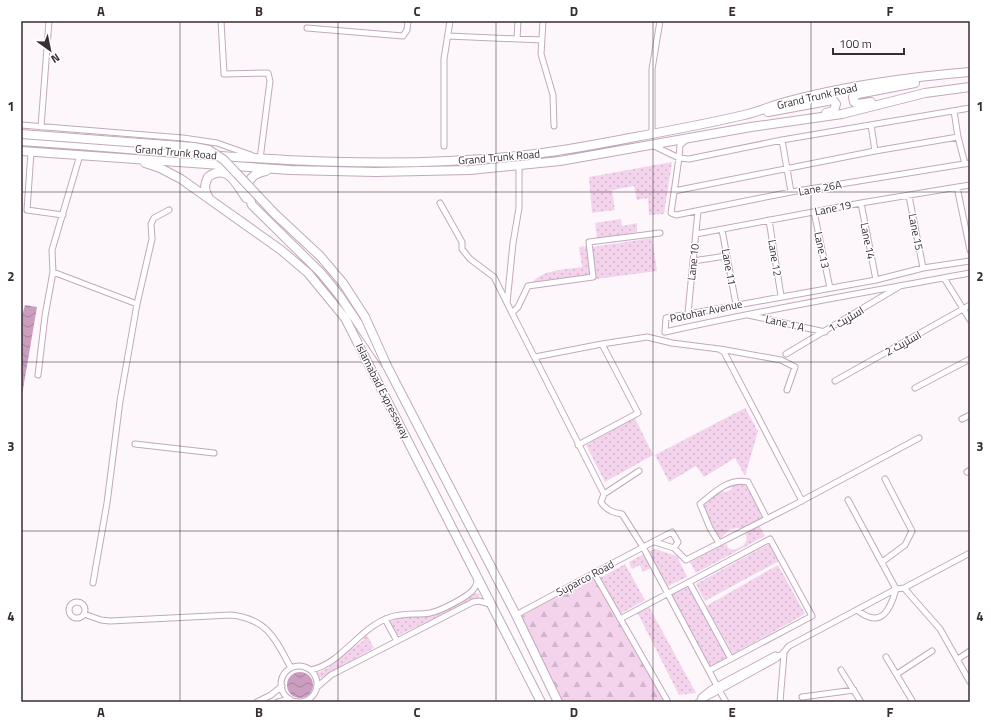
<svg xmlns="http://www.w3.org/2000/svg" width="991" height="723" font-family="'Titillium Web',Cairo,sans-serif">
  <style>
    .grass { fill: url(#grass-dots) }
    .forest { fill: url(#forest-firs) }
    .water { fill: url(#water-waves) }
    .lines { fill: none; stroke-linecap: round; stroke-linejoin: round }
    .minor-casing { stroke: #c3a8bc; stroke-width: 7 }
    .highway-casing { stroke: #c3a8bc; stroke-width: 10 }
    .minor { stroke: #fff; stroke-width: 5 }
    .highway { stroke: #fff; stroke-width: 8 }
    .highway-bridge-casing { stroke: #c3a8bc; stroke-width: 10; stroke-linecap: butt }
    .highway-bridge { stroke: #fff; stroke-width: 8 }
    .grid { fill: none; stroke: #382d35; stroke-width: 1; stroke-opacity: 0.55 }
    .labels { text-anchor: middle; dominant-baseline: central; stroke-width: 3; stroke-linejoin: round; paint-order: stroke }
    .street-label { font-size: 11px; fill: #382d35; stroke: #fff }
    .neatline { fill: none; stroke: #382d35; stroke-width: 1.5 }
    .grid-label { font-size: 13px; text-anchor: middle; font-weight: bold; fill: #382d35 }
  </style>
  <defs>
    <pattern id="grass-dots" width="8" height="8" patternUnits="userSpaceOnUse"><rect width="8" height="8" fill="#f4d3ec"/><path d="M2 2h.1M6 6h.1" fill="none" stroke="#d2b5cb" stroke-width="1.8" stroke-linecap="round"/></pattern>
    <pattern id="forest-firs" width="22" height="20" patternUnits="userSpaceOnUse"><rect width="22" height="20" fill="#f4d3ec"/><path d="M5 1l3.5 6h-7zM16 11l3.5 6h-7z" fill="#d2b5cb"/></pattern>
    <pattern id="water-waves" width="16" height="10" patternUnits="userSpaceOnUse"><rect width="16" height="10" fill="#cb9ec0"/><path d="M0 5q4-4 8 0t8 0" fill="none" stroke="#a6819d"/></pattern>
  </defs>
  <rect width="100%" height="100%" fill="#fdf7fb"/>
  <path class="grass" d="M672,162l-8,52 -15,1 -1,-17 -11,2 -3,-14 -22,4 3,20 -23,3 -3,-36z
    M621,219l1,7 15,-3v9l-40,7 -2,-16z
    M652,238l5,33 -61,8 -4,-32z
    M588,246l3,29 -61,10c12,-16 33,-15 52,-18l-3,-20z
    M745,408l13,23 -13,45 -10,-18 -31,19 -8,-11 -27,16 -14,-27z
    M635,418l18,37 -48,27 -19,-37z
    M745,483l18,35 -21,10 -12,1 -10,10 -17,-32 17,-17 5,2 6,-2 1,-6z
    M759,525l6,11 -69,37 -6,-11 31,-16 6,-2 1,4 6,2 10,-5 3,-6 -2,-7z
    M769,544l10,17 -74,40 -9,-17z
    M655,549l22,7 10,21 -21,10 -18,-35z
    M644,554l7,14 -8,4 -3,-7 -8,4 -3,-7z
    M625,564l20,36 -25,14 -20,-36z
    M778,565l27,49 -72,40 -27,-48z
    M688,586l39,72 -18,9 -38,-72z
    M476,593l4,1 -2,4 -79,37 -3,-1 -7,-12 10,-4 33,-3z
    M649,607l47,86 -17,2 -42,-83z
    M366,633l8,15 -53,30 -4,-5 11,-5 22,-20h3l11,-8 -2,-4z"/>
  <path class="forest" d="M594,573l73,129h-106l-44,-83z"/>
  <path class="water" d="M25,305l12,2 -16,94v-82z
    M287 685a13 13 0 1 1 26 0a13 13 0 1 1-26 0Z"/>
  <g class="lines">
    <g class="minor-casing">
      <path id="minor" d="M221,21l3,53 44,-1 2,8 -10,78 -2,-1
        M543,21l-2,33 12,41 1,31
        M307,28l96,8 4,-6 1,-9
        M448,36l94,4
        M517,39l1,-18
        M970,108l-188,32 -93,19 -10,-1 -8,55 5,2 115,-23 179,-29
        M954,111l4,26 7,27
        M21,125l162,13 34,5 34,12
        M871,125l4,26 83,-14
        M41,127l8,-106
        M652,134v-65l8,-48
        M782,140l9,52
        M652,145l27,13 1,-13 7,-6
        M444,146v-87l6,-38
        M31,152l-4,58 36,5
        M957,187l13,63
        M674,191l201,-40
        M909,196l14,72
        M440,203l22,39v7l8,10 24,18 18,36
        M861,203l15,77
        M814,212l16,76
        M769,220l12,76
        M722,230l14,74
        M696,234l165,-31 109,-18
        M693,261l33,-5
        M970,261l-47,7 -47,12 -210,38 -1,14c101,-23 203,-40 305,-59
        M53,272l84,32
        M944,278l26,42
        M507,303l6,-60 6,-35v-41
        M688,313l10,-102
        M748,315l77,17
        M602,344l45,-7 25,6 47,6 5,3 78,149
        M720,349l61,11 14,7 -8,23
        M786,354l114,-68
        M535,357l67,-13 36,69 -60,32
        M38,375l7,-59 8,-44 -1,-22 28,-95
        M835,381l135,-76
        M915,388l55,-29
        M962,419l8,-4
        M135,444l79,9
        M639,471l-35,23 -3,8c5,8 12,11 21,12l21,33 74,139
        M967,472l3,-2
        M604,494l-92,-181 6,-6 10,-21 65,-9 -4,-35 71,-9
        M848,500l48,89c-6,22 -15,40 -39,21
        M719,543l-9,-15 -10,-24c15,-12 28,-26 48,-22l19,37
        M674,548l12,12 108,-55 125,-67
        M882,562l23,-17 7,-14 -27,-52
        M594,573l74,129
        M689,582l42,77
        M93,583l14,-80 13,-102 17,-97 15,-65 -1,-15 3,-6 15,-8
        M904,588l66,-35
        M69 610a8 8 0 1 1 16 0a8 8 0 1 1-16 0Z
        M84,614l17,6 9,1 121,-6c37,4 44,24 60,53
        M516,615c52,-28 104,-56 156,-83l6,10 -4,6 -19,-6
        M385,619l12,22
        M620,619l150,-80 42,77 -102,54
        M886,657l27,45
        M958,659l12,-8
        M281 684a18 18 0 1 1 36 0a18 18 0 1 1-36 0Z
        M311,670c32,-7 48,-43 80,-53 13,-4 27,-2 39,-4 10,-2 41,-17 45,-26 2,-2 2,-5 2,-8
        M841,670l20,32
        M897,674l35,-23
        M317,687l14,-12 142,-73 6,-1 11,3
        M719,690l7,12
        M802,697l52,-7
        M700,701l1,-4 10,-8 64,-34c8,2 9,-4 14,-9l107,-57 8,-1 36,41 30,53
        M257,702l14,-7 11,-9
        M278,702l12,-3
        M698,702l78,-43 3,-3
        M780,702l4,-48"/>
    </g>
    <g class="highway-casing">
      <path id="highway" d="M871,102l-13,2 -4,-2 -1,-5 5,-3 57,-11
        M768,112l65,-12 3,4 -2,7 -8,2
        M21,141c171,11 343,34 514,13 32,-4 64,-10 95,-16 38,-7 76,-14 114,-23 14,-3 27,-9 41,-13 60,-16 123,-25 185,-30
        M21,151l269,19 85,2 95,-2 90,-9 191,-34 91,-13 83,-21 45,-6
        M145,163l15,5 21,11 100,71 27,23 37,45 196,384
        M266,171c-11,2 -16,6 -20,17l6,17 69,68 18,22 48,71 129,249 42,87
        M209,198c-5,-8 -5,-12 -1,-21 20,-14 28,7 38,21"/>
    </g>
    <use href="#minor" class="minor"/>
    <use href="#highway" class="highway"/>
    <g class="highway-bridge-casing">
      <path id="highway-bridge" d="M21,134l173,13 15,3 15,10 51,54 45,42 23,27 22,34 22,49"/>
    </g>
    <use href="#highway-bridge" class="highway-bridge"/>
  </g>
  <path class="grid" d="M180,21v681M338,21v681M496,21v681M653,21v681M811,21v681M21,192h949M21,362h949M21,531h949"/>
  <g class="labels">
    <g class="street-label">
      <text transform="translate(817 96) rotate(-13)">Grand Trunk Road</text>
      <text transform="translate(176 152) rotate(5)">Grand Trunk Road</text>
      <text transform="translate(499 157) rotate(-5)">Grand Trunk Road</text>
      <text transform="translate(820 188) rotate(-10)">Lane 26A</text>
      <text transform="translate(833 208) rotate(-11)">Lane 19</text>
      <text transform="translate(916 232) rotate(79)">Lane 15</text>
      <text transform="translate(868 241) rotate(79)">Lane 14</text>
      <text transform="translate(822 250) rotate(78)">Lane 13</text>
      <text transform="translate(775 258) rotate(81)">Lane 12</text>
      <text transform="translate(693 262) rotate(-84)">Lane 10</text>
      <text transform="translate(729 267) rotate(80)">Lane 11</text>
      <text transform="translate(706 311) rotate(-12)">Potohar Avenue</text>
      <text transform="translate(846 319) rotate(-31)">اسٹریٹ 1</text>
      <text transform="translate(785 323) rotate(13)">Lane 1 A</text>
      <text transform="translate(903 343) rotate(-29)">اسٹریٹ 2</text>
      <text transform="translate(383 391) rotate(63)">Islamabad Expressway</text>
      <text transform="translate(585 578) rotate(-28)">Suparco Road</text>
    </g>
  </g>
  <rect width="991" height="723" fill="none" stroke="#ffffff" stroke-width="44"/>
  <g transform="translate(50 50) rotate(147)" stroke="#ffffff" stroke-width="3" paint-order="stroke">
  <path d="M0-3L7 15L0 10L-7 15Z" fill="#382d35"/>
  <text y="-6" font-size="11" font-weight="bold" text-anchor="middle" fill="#382d35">N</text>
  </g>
  <path d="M833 48v6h71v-6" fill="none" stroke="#382d35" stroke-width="2"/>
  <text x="839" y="48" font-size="12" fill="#382d35" stroke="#ffffff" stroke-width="3" paint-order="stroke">100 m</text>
  <rect x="22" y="22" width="947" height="679" class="neatline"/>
  <g class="grid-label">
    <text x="101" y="16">A</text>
    <text x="259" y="16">B</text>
    <text x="417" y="16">C</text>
    <text x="574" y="16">D</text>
    <text x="732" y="16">E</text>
    <text x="890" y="16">F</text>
    <text x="11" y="111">1</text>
    <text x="980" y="111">1</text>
    <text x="11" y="281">2</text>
    <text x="980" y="281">2</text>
    <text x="11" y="451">3</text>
    <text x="980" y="451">3</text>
    <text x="11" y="621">4</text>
    <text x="980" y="621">4</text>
    <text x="101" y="717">A</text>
    <text x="259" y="717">B</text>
    <text x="417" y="717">C</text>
    <text x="574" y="717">D</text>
    <text x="732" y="717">E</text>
    <text x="890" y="717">F</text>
  </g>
</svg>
